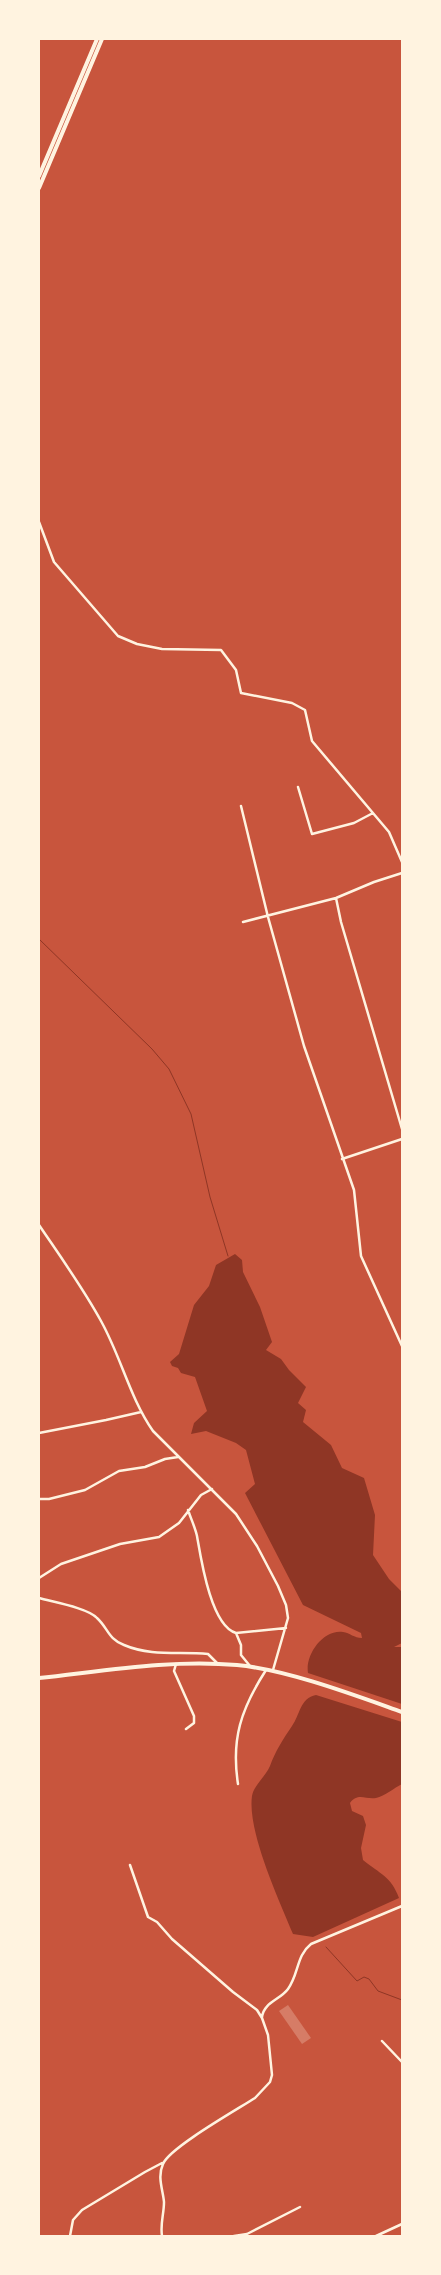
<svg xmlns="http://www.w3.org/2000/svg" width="441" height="2275" font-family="Manrope,sans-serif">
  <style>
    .water { fill: #8f3625 }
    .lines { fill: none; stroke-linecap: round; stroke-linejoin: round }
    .stream { stroke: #8f3625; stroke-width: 1 }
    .building { fill: #d67c66 }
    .minor { stroke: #fff3e0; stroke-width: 2.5 }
    .primary { stroke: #fff3e0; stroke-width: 4 }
    .trunk { stroke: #fff3e0; stroke-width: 4 }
  </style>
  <rect width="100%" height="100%" fill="#c8553d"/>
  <path class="water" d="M235,1254l7,6 1,12 17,35 12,35 -6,8 15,9 8,11 17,17 -8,16 8,7 -3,12 28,23 11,23 22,10 11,37 -2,40 16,24 13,13v51l-8,4h8v57l-94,-31c-3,-18 15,-44 35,-41 7,1 11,6 19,6l-1,-5 -58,-28 -58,-112 10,-9 -9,-34 -10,-7 -30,-12 -15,3 3,-11 13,-12 -12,-34 -14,-4 -3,-5 -6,-2 -2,-4 9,-8 15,-49 15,-19 7,-21z
    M316,1695l86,27v62c-8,4 -17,12 -26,14 -10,2 -18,-6 -26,5l2,8 11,5 3,9 -5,23 2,12c17,14 28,16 36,38l-86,39 -20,-3c-14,-34 -46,-103 -41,-138 2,-11 14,-20 18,-30 5,-14 13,-27 22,-40 8,-11 8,-28 24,-31z"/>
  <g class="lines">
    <path class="stream" d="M39,939l113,110 17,20 22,45 19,83 18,59
      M326,1947l31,34 7,-4 5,2 9,12 24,9"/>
  </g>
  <path class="building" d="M288,2005l23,33 -9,6 -23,-33z"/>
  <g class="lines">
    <path class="minor" d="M39,522l15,40 64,74 19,8 25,5 59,1 15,20 5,23 51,10 13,7 7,31 77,91 13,30
      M298,787l14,47 42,-11 19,-10
      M241,806l27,111 36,129 50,144 7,66 41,90
      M336,898l5,24 61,207
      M243,922l93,-24 38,-16 28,-9
      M342,1159l60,-20
      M39,1225c21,31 44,63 62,96 20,36 29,77 52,110l83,83 21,32 21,40 8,19 2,13 -15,52
      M39,1433l67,-13 35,-8
      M39,1499h10l36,-9 34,-19 26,-4 20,-8 13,-2
      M188,1510c3,9 7,17 9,26 4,23 14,90 39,97l5,12v10l9,11
      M39,1578l22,-14 59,-20 39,-7 20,-14 22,-28 11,-6
      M39,1598c14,4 49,10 58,20 11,10 11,21 27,27 28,12 56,6 84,9l10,10
      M236,1633l50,-5
      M176,1664l-2,7 20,45v7l-8,6
      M238,1784c-7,-45 3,-75 28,-114
      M130,1865l18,52 9,5 15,17 61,53 24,18 5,8 6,17 4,40 -2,7 -15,16c-17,11 -86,50 -92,66 -6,13 0,26 1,38 0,12 -4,22 -2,34
      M262,2017c2,-15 18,-17 26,-28 11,-15 8,-33 23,-45l91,-38
      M382,2041l20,21
      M70,2236l3,-16 9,-10 63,-38 17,-9
      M234,2236l13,-2 53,-27
      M376,2236l26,-12"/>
    <path class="primary" d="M39,1678c65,-7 132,-19 198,-13 51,5 117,30 165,47"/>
    <path class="trunk" d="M39,176l58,-137
      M39,188l63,-149"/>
  </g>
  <rect width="441" height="2275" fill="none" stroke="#fff3e0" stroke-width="80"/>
</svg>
